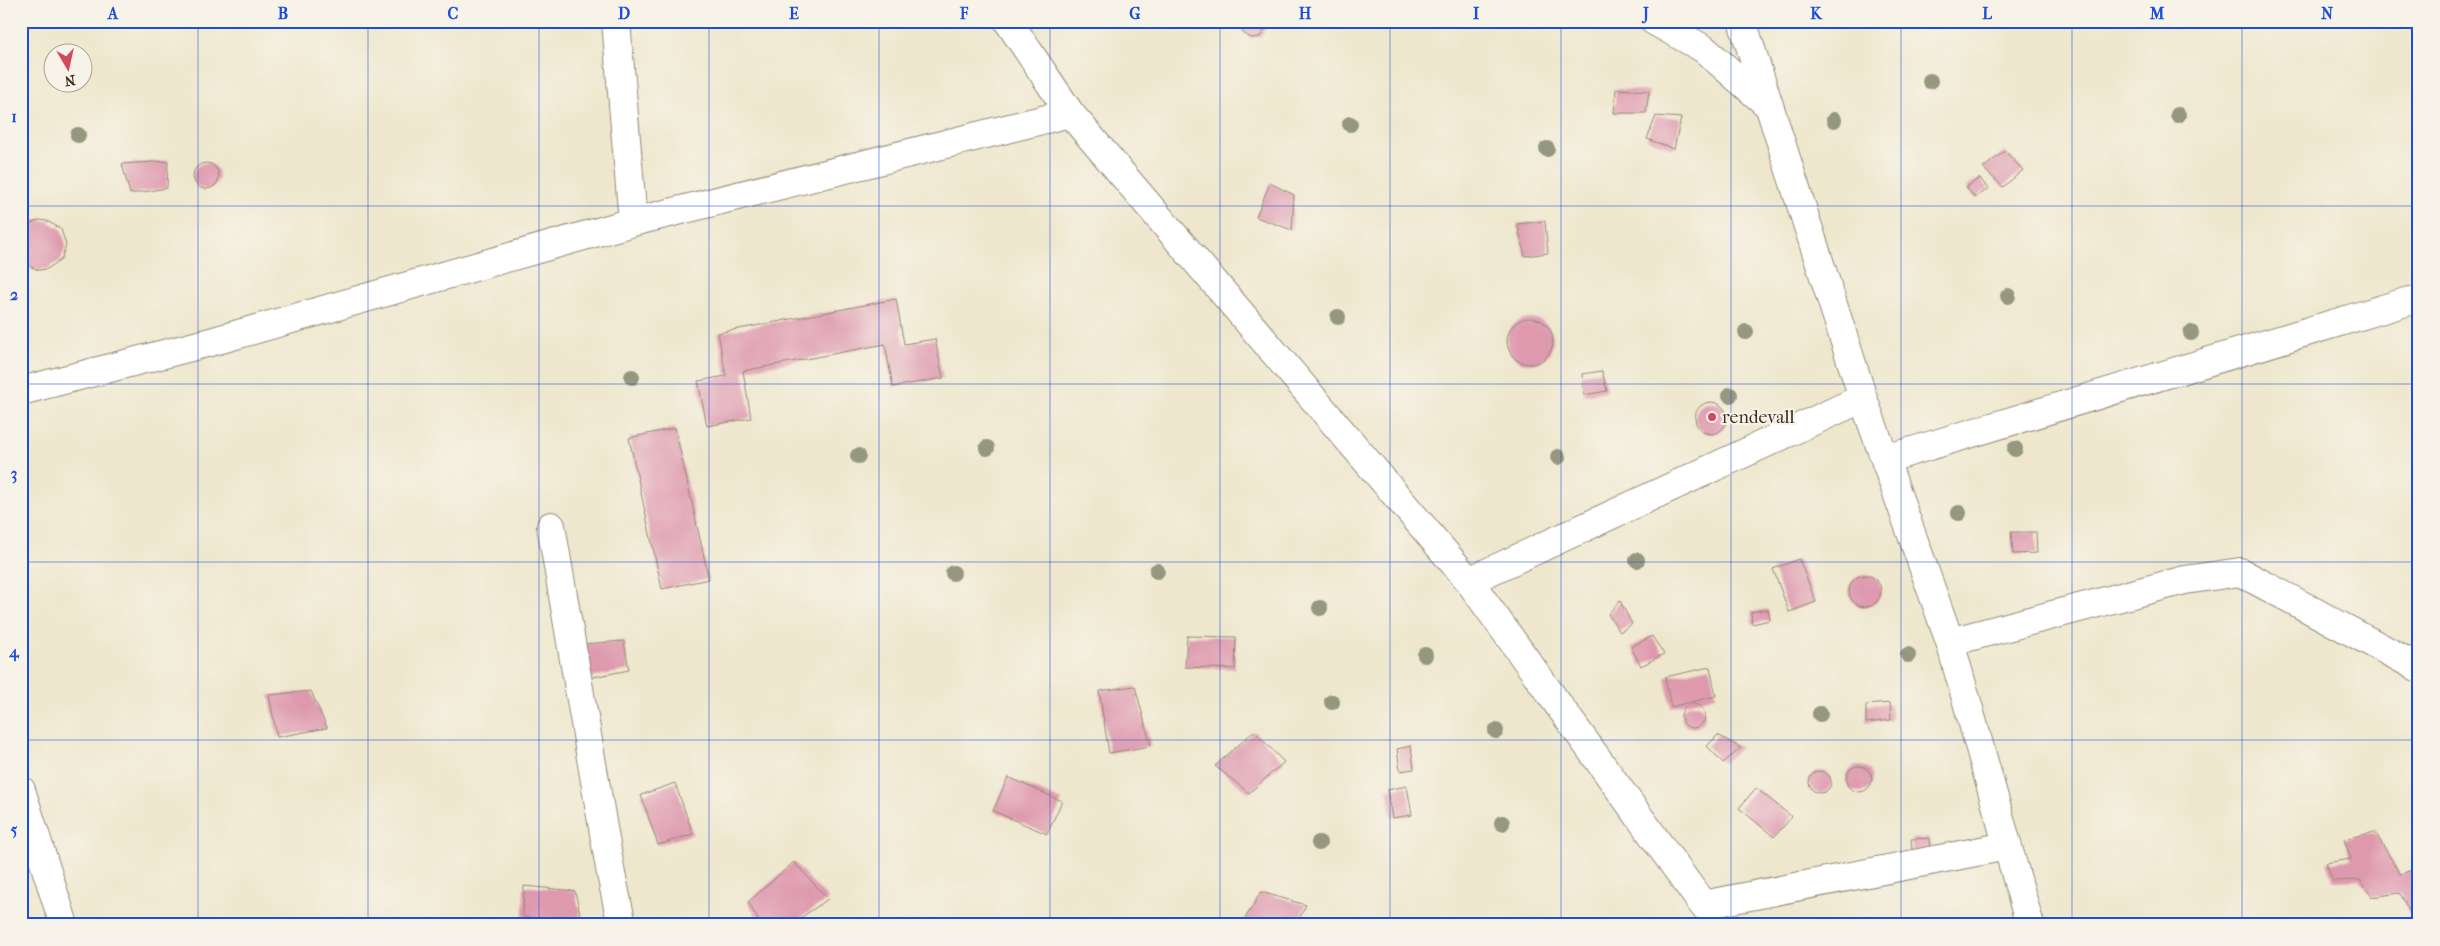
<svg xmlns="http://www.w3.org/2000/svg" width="2440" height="946" font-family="'IM FELL French Canon',serif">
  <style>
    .building { fill: #de99ae }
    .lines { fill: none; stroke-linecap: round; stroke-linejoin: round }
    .minor-casing { stroke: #948876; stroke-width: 30 }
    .minor { stroke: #fff; stroke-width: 28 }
    .tree { fill: #95977e }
    .grid { fill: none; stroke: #1d4ed8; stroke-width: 1; stroke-opacity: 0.55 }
    .poi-dot { fill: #d1495b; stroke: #f7f3e8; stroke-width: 2 }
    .labels { text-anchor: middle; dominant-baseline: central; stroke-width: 4; stroke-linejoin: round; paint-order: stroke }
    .poi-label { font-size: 18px; fill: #3b2a1e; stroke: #f7f3e8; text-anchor: start }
    .neatline { fill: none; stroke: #1d4ed8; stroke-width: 2 }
    .grid-label { font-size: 16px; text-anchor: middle; font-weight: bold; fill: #1d4ed8 }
  </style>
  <rect width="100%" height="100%" fill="#f7f3e8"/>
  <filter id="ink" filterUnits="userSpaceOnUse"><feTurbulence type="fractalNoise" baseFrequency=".02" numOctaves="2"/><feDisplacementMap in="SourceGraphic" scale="10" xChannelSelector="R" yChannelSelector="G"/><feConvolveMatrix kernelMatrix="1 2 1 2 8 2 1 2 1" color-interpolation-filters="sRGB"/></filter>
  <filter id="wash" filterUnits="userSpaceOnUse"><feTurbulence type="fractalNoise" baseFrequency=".0096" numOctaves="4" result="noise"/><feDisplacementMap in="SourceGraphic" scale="20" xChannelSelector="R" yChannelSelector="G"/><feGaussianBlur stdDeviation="1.12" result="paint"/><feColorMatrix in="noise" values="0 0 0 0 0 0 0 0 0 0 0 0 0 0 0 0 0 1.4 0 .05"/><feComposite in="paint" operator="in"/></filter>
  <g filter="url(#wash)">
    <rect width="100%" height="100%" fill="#eee7cd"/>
    <g id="blocks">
      <path class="building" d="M1241,21h26l1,4 -8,12 -9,1 -8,-5z
        M1459,21h24l-13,4z
        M1616,89l33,2 -3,22h-32z
        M1656,116l25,2 -7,31 -27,-10z
        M2005,151l18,19 -20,17 -20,-19z
        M168,161l-1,27 -37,6 -8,-30z
        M193 176a13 13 0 1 1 26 0a13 13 0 1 1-26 0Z
        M1980,178l8,11 -13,9 -9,-11z
        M1270,183l24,12 -2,35 -36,-13z
        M39,220l8,1 14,8 5,16 -5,15 -14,9 -8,1 -8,-3 -10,-8v-29l10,-7z
        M1545,221l3,32 -23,3 -8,-32z
        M896,299l8,45 31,-5 8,39 -50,9 -8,-43 -142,27 8,47 -44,8 -9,-45 28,-5 -8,-43z
        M1507 341a23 23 0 1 1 46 0a23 23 0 1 1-46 0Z
        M1602,371l5,20 -23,4 -2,-21z
        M1695 418a16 16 0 1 1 32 0a16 16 0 1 1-32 0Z
        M675,428l34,151 -47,10 -33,-151z
        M2011,532h25l1,21 -24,1z
        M1799,559l17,43 -27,10 -16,-43z
        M1849 591a16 16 0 1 1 32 0a16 16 0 1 1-32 0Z
        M1620,601l12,23 -12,8 -12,-18z
        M1768,609l2,11 -18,4 -1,-12z
        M1187,636l49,1 -1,32 -50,-2z
        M1652,636l12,18 -23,12 -10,-19z
        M624,641l5,29 -41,8 -5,-34z
        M1710,667l6,29 -45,11 -6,-30z
        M1135,686l16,60 -42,7 -10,-62z
        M311,691l16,37 -50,9 -8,-42z
        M1890,703l1,17 -25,3v-18z
        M1681 716a12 12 0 1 1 24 0a12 12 0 1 1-24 0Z
        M1254,731l30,31 -35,31 -34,-27z
        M1718,735l23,13 -18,15 -16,-17z
        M1411,746l3,23 -14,2 -3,-22z
        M1846 779a13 13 0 1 1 26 0a13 13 0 1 1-26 0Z
        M1809 782a11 11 0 1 1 22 0a11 11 0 1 1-22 0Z
        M1008,777l54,24 -15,33 -54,-23z
        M675,783l18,51 -35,11 -17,-50z
        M1407,786l5,29 -20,3 -5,-28z
        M1756,788l36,29 -18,20 -35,-29z
        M2375,832l25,42 19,-6v57h-3l-16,-32 -28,4 -12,-17 -27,1 -7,-18 25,-4 -7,-20z
        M1930,838l1,18 -18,2 -2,-19z
        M794,862l34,37 -38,26h-29l-13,-23z
        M524,886l51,5 7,32 -59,-6z
        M1261,892l45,13 -10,20h-47l-6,-3z
        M1747,919l18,5v1h-20z"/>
    </g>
  </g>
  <g filter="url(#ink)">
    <use href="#blocks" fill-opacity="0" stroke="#948876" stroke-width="1"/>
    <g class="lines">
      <g class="minor-casing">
        <path id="minor" d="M616,21l17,201
          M1008,21l62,92 399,468 234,324 304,-59
          M1654,21l50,28 64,56
          M1742,21l121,377 87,244 80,283
          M21,391l193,-50 419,-119 437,-109
          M1886,459l523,-158h10
          M551,526l60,348 11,51
          M1469,581l394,-183
          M1950,642l235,-62 55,-8 179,96
          M21,790l43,135"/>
      </g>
      <use href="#minor" class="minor"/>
    </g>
    <g class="tree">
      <circle cx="1930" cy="81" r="8"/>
      <circle cx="2178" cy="115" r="8"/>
      <circle cx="1834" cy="120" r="8"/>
      <circle cx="1350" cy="124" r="8"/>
      <circle cx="78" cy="135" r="8"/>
      <circle cx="1547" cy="149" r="8"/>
      <circle cx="2008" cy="296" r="8"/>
      <circle cx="1338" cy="317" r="8"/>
      <circle cx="1746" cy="332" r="8"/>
      <circle cx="2191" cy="333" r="8"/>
      <circle cx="632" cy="377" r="8"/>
      <circle cx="1730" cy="395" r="8"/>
      <circle cx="987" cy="448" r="8"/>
      <circle cx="2015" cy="449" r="8"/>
      <circle cx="858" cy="456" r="8"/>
      <circle cx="1558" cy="457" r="8"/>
      <circle cx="1959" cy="513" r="8"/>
      <circle cx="1637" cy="560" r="8"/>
      <circle cx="1157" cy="571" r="8"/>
      <circle cx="953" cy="573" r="8"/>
      <circle cx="1320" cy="608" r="8"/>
      <circle cx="1425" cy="655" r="8"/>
      <circle cx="1908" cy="655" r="8"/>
      <circle cx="1332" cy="702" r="8"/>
      <circle cx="1820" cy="714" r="8"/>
      <circle cx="1496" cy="731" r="8"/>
      <circle cx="1502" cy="823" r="8"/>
      <circle cx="1319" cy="843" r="8"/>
    </g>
  </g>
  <path class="grid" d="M198,21v904M368,21v904M539,21v904M709,21v904M879,21v904M1050,21v904M1220,21v904M1390,21v904M1561,21v904M1731,21v904M1901,21v904M2072,21v904M2242,21v904M21,206h2398M21,384h2398M21,562h2398M21,740h2398"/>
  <circle class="poi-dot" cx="1712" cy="417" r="5"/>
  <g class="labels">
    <g class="poi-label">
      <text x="1722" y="417">rendevall</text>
    </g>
  </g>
  <rect width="2440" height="946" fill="none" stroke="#f7f3e8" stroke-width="55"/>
  <g transform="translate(68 68) rotate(171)"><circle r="24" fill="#f7f3e8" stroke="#aca397"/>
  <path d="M0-4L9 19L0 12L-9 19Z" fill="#d1495b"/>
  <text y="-8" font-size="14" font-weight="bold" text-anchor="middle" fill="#3b2a1e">N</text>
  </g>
  <rect x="28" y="28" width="2384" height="890" class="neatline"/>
  <g class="grid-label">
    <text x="113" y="19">A</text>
    <text x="283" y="19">B</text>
    <text x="453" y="19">C</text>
    <text x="624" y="19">D</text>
    <text x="794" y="19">E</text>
    <text x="964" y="19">F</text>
    <text x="1135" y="19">G</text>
    <text x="1305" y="19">H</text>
    <text x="1476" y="19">I</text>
    <text x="1646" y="19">J</text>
    <text x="1816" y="19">K</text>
    <text x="1987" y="19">L</text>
    <text x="2157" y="19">M</text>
    <text x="2327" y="19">N</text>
    <text x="14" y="122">1</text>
    <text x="14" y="300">2</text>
    <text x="14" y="479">3</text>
    <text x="14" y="657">4</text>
    <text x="14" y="835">5</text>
  </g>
</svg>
